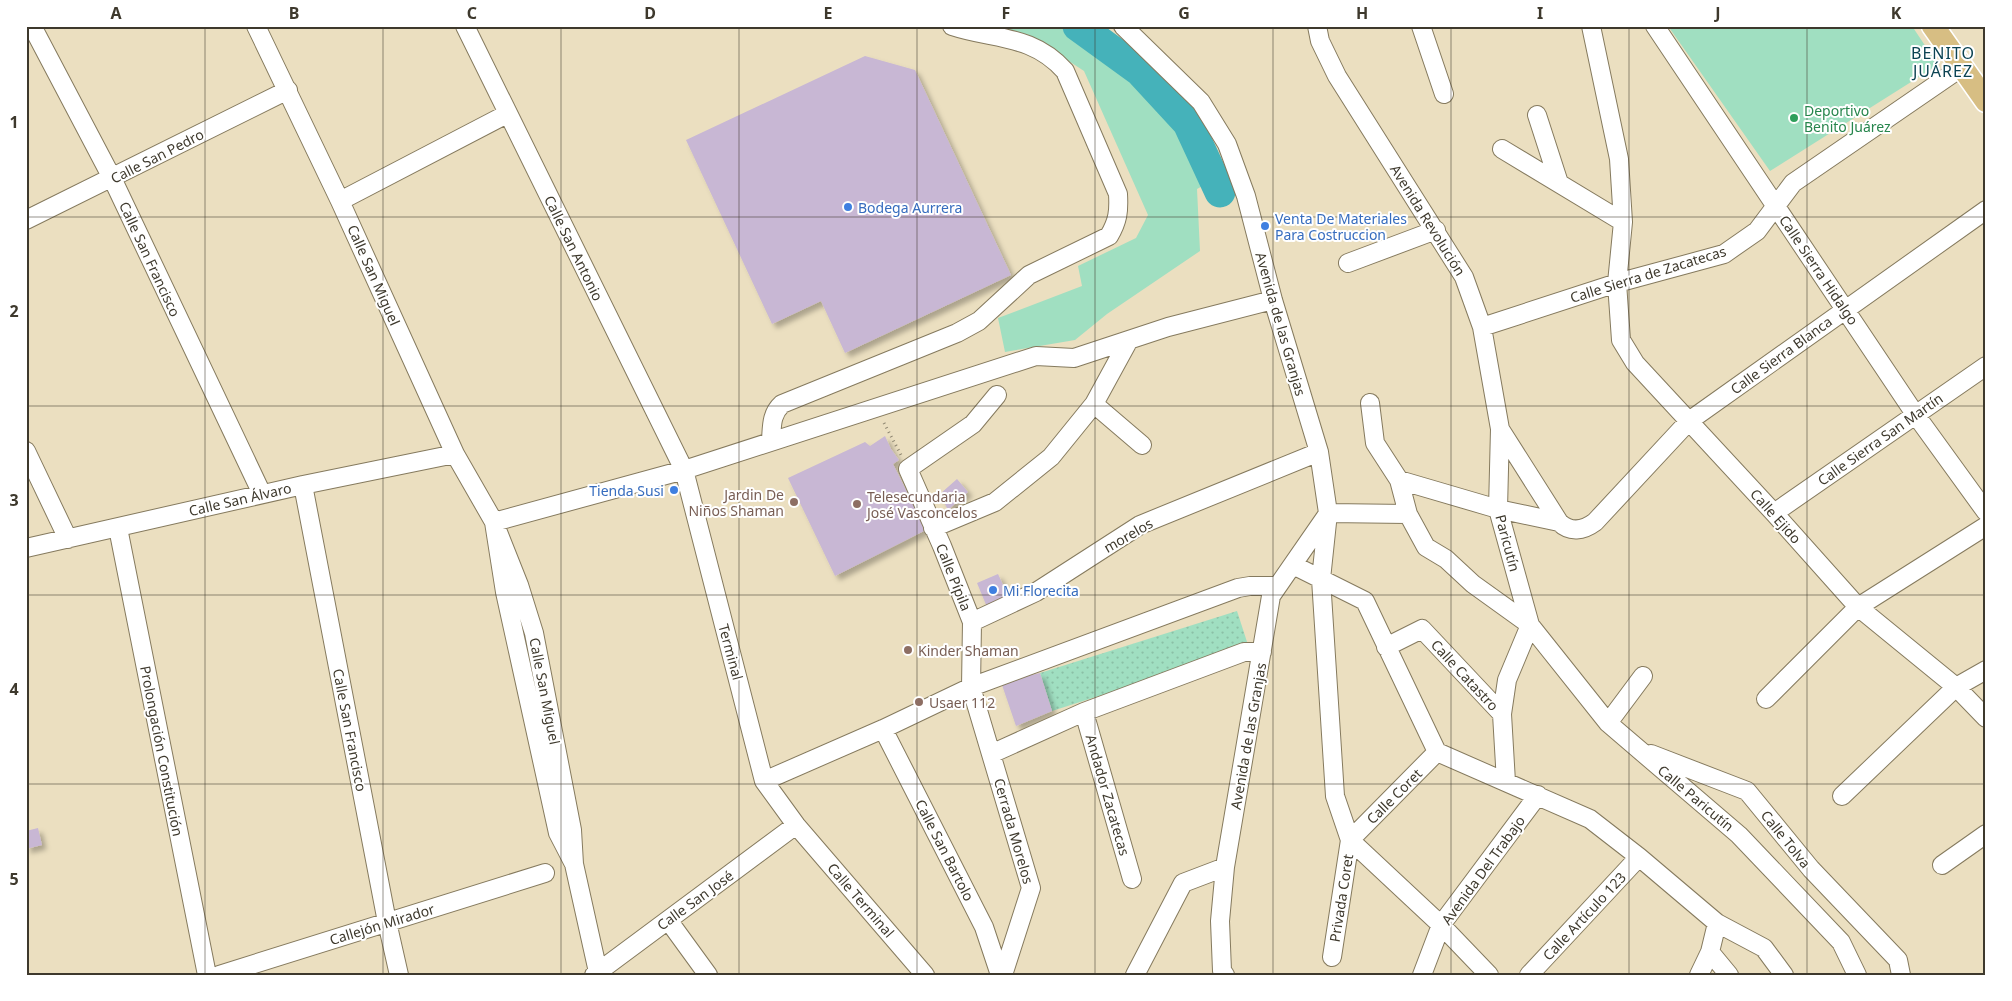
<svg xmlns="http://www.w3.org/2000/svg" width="2012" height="1001" font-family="'Noto Sans',sans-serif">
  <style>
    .grass { fill: #a0dfc1 }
    .park { fill: url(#park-dots) }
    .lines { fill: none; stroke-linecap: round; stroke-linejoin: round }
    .river { stroke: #45b2ba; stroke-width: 31 }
    .building { fill: #c8b7d4; filter: url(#shadow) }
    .minor-casing { stroke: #857a5e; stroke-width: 20 }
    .major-casing { stroke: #fff; stroke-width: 25 }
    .path { stroke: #8d8570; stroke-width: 3; stroke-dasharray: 1 4; stroke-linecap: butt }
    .minor { stroke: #fff; stroke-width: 18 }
    .major { stroke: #d7be83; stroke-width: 22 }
    .grid { fill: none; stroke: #3e392d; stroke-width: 1; stroke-opacity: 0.55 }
    .leisure-dot { fill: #2e9e5b; stroke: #fff; stroke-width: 2 }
    .shop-dot { fill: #3f7fe0; stroke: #fff; stroke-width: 2 }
    .education-dot { fill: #8d6e63; stroke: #fff; stroke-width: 2 }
    .labels { text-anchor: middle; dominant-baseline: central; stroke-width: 4; stroke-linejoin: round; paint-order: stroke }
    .leisure-label { font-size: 14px; fill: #27864d; stroke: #fff; text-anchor: start }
    .street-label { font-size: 14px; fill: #3e392d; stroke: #fff }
    .shop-label { font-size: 14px; fill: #366cbe; stroke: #fff; text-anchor: start }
    .education-label { font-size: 14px; fill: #785e54; stroke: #fff; text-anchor: start }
    .quarter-label { font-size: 16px; letter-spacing: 1px; fill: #0b4352; stroke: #fff }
    .neatline { fill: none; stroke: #3e392d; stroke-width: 2 }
    .grid-label { font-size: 16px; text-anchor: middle; font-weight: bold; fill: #3e392d }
  </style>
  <defs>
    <pattern id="park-dots" width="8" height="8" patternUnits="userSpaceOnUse" patternTransform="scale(1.25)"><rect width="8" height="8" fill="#a0dfc1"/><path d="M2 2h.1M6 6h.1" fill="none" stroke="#8bc0a6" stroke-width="1.8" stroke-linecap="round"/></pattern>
    <filter id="shadow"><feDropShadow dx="4.5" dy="4.5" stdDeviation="2.5" flood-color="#0004"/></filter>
  </defs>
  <rect width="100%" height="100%" fill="#ebdfc0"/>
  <path class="grass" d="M993,26h78l66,49 45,51 26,57 -11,6 3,62 -93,63 -32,26 -70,12 -7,-34 84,-32 -4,-20 58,-28 12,-23 -64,-144 -55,-36z
    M1668,26h244l26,39 -168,106z"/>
  <path class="park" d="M1237,611l12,37 -197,63 -12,-38z"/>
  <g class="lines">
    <path class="river" d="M1078,26l62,45 48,52 32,69"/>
  </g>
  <path class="building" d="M865,56l50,14 96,205 -166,78 -24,-52 -49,23 -86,-184z
    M885,436l6,13 8,11 -6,4 33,66 -91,46 -47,-98 77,-36 5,4z
    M957,479l11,13 -20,18 -8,-16z
    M998,574l11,24 -22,9 -10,-24z
    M1040,673l12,38 -36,15 -15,-44z
    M38,828l4,17 -16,4v-18z"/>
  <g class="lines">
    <g class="minor-casing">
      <path id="minor" d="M32,26l80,152 150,316
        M256,26l84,175 115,253 39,68 25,63 15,48 38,197 2,34 24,108
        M465,26l219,444 80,311 32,44 129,150
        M1123,26l78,76 26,42 19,52 27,104 46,152 9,61 -7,66 14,217 15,44 -18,117
        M1317,26l3,15 17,35 127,201 18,50 18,102 59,93c11,11 24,9 36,0l94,-101 297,-211
        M1421,26l23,68
        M1591,26l28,133 4,63 -6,61 4,57 14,23 139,150 84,94 98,80 30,31
        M1655,26l260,388 71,98
        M1537,115l22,68
        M1502,149l121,73
        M340,201l167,-87
        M26,220l262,-130
        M1348,263l88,-33
        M1482,327l135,-44 107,-29 33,-23 36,-48 169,-116
        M997,395l-24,29 -65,45 34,77 30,76 -1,65 60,201 -28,87
        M1370,403l5,40 24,37 9,34 18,33 20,12 27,25 57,41 78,98 131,112 102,107 16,33
        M1094,404l48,41
        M1500,429l-2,80 32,116
        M771,440c1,-14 0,-26 11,-36l175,-71 22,-12 50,-46 80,-39c9,-15 10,-25 9,-42l-53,-123c-33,-37 -71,-31 -113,-45
        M26,451l42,88
        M1399,480l99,29 61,13
        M303,485l84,437 12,53
        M1328,513l80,1
        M1774,513l212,-147
        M118,528l89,447
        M933,528l62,-26 56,-45 43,-53 35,-64
        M26,548l277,-63 152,-31
        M1293,565l72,36 72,151
        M972,622l64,-30 104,-67 179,-73
        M1386,647l36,-18 80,85
        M1766,699l92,-92 128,-81
        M1084,712l48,167
        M1608,723l35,-47
        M883,729l101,198 16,48
        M1437,752l153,67 49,38 78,66 47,25 20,27
        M991,754l93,-42 160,-60h18
        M1651,754l96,37 64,78 87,91 3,15
        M764,781l119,-52 88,-42 267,-99 12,-2h28
        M1506,782l-4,-68 5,-34 23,-55
        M1842,796l114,-109 30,-17
        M1350,840l91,85 48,50
        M1350,840l87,-88
        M574,864l-16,-31 -53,-241 -11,-70 190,-52 352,-114 38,2 94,-31 105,-27
        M1942,865l44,-31
        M668,920l40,55
        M1710,952l19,23
        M219,975l326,-102
        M594,975l202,-150
        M1135,975l48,-92 42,-16
        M1225,975l-3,-4 -2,-50 5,-54 46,-271 56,-81
        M1422,975l19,-50 97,-130
        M1529,975l110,-118
        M1699,975l11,-23 7,-29"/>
    </g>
    <g class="major-casing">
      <path id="major" d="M1933,26l53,75"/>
    </g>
    <path class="path" d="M884,423l17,32"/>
    <use href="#minor" class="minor"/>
    <use href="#major" class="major"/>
  </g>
  <path class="grid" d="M205,26v949M383,26v949M561,26v949M739,26v949M917,26v949M1095,26v949M1273,26v949M1451,26v949M1629,26v949M1807,26v949M26,217h1960M26,406h1960M26,595h1960M26,784h1960"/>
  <circle class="leisure-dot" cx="1794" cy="118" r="5"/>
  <g class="shop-dot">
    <circle cx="848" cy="207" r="5"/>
    <circle cx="1265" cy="226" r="5"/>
    <circle cx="674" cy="490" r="5"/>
    <circle cx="993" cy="590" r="5"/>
  </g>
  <g class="education-dot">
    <circle cx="794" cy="502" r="5"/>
    <circle cx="857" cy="504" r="5"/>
    <circle cx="908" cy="650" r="5"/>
    <circle cx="919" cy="702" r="5"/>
  </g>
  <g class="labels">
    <g class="leisure-label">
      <text x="1804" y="110">Deportivo<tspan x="1804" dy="16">Benito Juárez</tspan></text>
    </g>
    <g class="street-label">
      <text transform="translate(157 156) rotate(-27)">Calle San Pedro</text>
      <text transform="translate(1428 220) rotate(58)">Avenida Revolución</text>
      <text transform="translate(574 248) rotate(64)">Calle San Antonio</text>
      <text transform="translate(150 259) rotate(65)">Calle San Francisco</text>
      <text transform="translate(1819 270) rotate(56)">Calle Sierra Hidalgo</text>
      <text transform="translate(1648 274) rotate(-17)">Calle Sierra de Zacatecas</text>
      <text transform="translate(374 275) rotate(66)">Calle San Miguel</text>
      <text transform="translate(1281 324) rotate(74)">Avenida de las Granjas</text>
      <text transform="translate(1781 355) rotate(-36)">Calle Sierra Blanca</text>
      <text transform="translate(1880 439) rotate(-35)">Calle Sierra San Martín</text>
      <text transform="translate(240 499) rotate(-13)">Calle San Álvaro</text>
      <text transform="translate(1776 516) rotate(48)">Calle Ejido</text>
      <text transform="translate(1128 535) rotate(-30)">morelos</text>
      <text transform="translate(1508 543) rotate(75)">Paricutín</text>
      <text transform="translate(954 577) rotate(68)">Calle Pípila</text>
      <text transform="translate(731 652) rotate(75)">Terminal</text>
      <text transform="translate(1465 675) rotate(47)">Calle Catastro</text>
      <text transform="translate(545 691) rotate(79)">Calle San Miguel</text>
      <text transform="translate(350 730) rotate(79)">Calle San Francisco</text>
      <text transform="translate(1248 736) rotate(-80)">Avenida de las Granjas</text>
      <text transform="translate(162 751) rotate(79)">Prolongación Constitución</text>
      <text transform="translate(1108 795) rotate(74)">Andador Zacatecas</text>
      <text transform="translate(1394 796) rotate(-45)">Calle Coret</text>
      <text transform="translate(1696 798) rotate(40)">Calle Paricutín</text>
      <text transform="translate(1014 831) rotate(74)">Cerrada Morelos</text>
      <text transform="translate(1786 839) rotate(51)">Calle Tolva</text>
      <text transform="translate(945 850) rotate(63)">Calle San Bartolo</text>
      <text transform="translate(1483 870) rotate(-54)">Avenida Del Trabajo</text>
      <text transform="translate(1341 898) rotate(-81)">Privada Coret</text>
      <text transform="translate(695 900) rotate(-36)">Calle San José</text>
      <text transform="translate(861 900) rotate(49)">Calle Terminal</text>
      <text transform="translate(1584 916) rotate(-47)">Calle Artículo 123</text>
      <text transform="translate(382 924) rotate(-17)">Callejón Mirador</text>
    </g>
    <g class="shop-label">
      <text x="858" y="207">Bodega Aurrera</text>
      <text x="1275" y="218">Venta De Materiales<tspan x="1275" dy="16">Para Costruccion</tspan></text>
      <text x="664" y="490" text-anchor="end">Tienda Susi</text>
      <text x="1003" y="590">Mi Florecita</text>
    </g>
    <g class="education-label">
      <text x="784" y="494" text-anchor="end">Jardin De<tspan x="784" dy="16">Niños Shaman</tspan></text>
      <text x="867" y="496">Telesecundaria<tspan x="867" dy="16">José Vasconcelos</tspan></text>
      <text x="918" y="650">Kinder Shaman</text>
      <text x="929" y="702">Usaer 112</text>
    </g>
    <g class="quarter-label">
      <text x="1943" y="53">BENITO<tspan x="1943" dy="18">JUÁREZ</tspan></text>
    </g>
  </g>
  <rect width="2012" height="1001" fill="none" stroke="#ffffff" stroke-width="55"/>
  <rect x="28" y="28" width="1956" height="946" class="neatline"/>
  <g class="grid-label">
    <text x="116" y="19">A</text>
    <text x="294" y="19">B</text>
    <text x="472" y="19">C</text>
    <text x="650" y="19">D</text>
    <text x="828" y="19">E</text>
    <text x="1006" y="19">F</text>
    <text x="1184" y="19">G</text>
    <text x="1362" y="19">H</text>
    <text x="1540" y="19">I</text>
    <text x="1718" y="19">J</text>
    <text x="1896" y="19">K</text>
    <text x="14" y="128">1</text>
    <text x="14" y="317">2</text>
    <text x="14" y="506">3</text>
    <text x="14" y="695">4</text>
    <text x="14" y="885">5</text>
  </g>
</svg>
